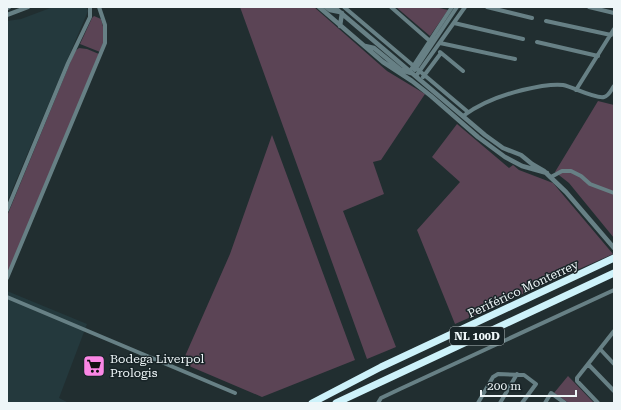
<svg xmlns="http://www.w3.org/2000/svg" width="621" height="410" font-family="'Roboto Serif',serif">
  <style>
    .built { fill: #24393d }
    .green { fill: #5b4455 }
    .lines { fill: none; stroke-linecap: round; stroke-linejoin: round }
    .minor { stroke: #678085; stroke-width: 4 }
    .tertiary { stroke: #678085; stroke-width: 4.5 }
    .motorway { stroke: #cdf2fa; stroke-width: 7 }
    .labels { text-anchor: middle; dominant-baseline: central; stroke-width: 3; stroke-linejoin: round; paint-order: stroke }
    .shield { fill: #182427; stroke: #aeb7b9; stroke-width: 1 }
    .shield-label { font-size: 11px; font-weight: bold; fill: #eef6f8 }
    .street-label { font-size: 12px; fill: #eef6f8; stroke: #182427 }
    .poi-label { font-size: 12px; fill: #eef6f8; stroke: #182427; text-anchor: start }
  </style>
  <rect width="100%" height="100%" fill="#212e30"/>
  <path class="built" d="M53,7h33l2,4 -81,191v-181l14,-2z
    M7,291l80,33 -28,74 10,5h-62z"/>
  <path class="green" d="M240,7h74l73,64 38,23 -44,66 -8,2 11,32 -41,17 53,136 -29,12z
    M396,7h39l13,3 -18,26z
    M94,16l7,3c4,12 4,22 -1,33l-20,-8 12,-26z
    M79,48l8,1 12,5 -92,221v-59l68,-165z
    M598,101l16,4v133l-45,-55 -14,-11z
    M457,124l52,44 4,-3 6,5 34,13 60,71 -158,70 -38,-94 43,-48 -28,-25z
    M272,135l83,225 -93,37 -80,-34 48,-109z
    M568,376l26,27h-25l-15,-10z"/>
  <g class="lines">
    <path class="minor" d="M344,7l124,105
      M391,7l40,35
      M487,7l45,11
      M589,7l25,6
      M546,21l65,14
      M454,23l69,16
      M537,42l61,14
      M440,43l75,16
      M440,52l23,19
      M415,70l42,-63
      M410,71l42,-64
      M416,76l49,-69
      M423,77l18,-24
      M576,90l38,-61
      M463,116c23,-17 50,-25 79,-30 7,-1 14,-2 21,-1 10,2 32,14 41,12 5,-1 7,-7 10,-11
      M551,177l11,-6h9l10,5 9,8 24,9
      M7,210l61,-147 22,-46v-10
      M7,278l98,-235v-18l-6,-18
      M7,297l228,96
      M600,349l14,15
      M588,364l26,27
      M378,403l3,-5 19,-9 214,-99
      M478,403l15,-26 5,-3 26,1 12,9 -14,19
      M500,403l17,-29
      M545,403l6,-10 14,10
      M598,403l-21,-22v-3l37,-47"/>
    <path class="tertiary" d="M319,7l64,55 29,19 19,15 47,41 27,20 17,9 25,7
      M326,7l4,3 10,2
      M334,7l151,128 18,13 18,7 11,9 12,7 22,21 48,56
      M7,8l2,-1
      M7,15l21,-8
      M340,26l2,-13
      M365,46l9,2 27,22 10,3"/>
    <path class="motorway" d="M312,403l69,-36 233,-109
      M336,403l278,-130"/>
  </g>
  <defs>
    <g id="supermarket-square" transform="scale(1.15)"><rect x="-9" y="-9" width="18" height="18" rx="4" fill="#fb87e5" stroke="#182427"/><path d="M-6-5.5h2.5l.6 2H6L4.5 2H-2.5L-4.4-4H-6ZM-1.5 3.2a1.3 1.3 0 1 0 .1 0ZM3 3.2a1.3 1.3 0 1 0 .1 0Z" fill="#111"/></g>
  </defs>
  <g fill-rule="evenodd">
    <use href="#supermarket-square" x="94" y="366"/>
  </g>
  <g class="labels">
    <rect class="shield" x="450" y="327" width="54" height="18" rx="3"/>
    <g class="shield-label">
      <text x="477" y="336">NL 100D</text>
    </g>
    <g class="street-label">
      <text transform="translate(523 289) rotate(-25)">Periférico Monterrey</text>
    </g>
    <g class="poi-label">
      <text x="110" y="359">Bodega Liverpol<tspan x="110" dy="14">Prologis</tspan></text>
    </g>
  </g>
  <rect width="621" height="410" fill="none" stroke="#eef6f8" stroke-width="16"/>
  <path d="M481 390v6h95v-6" fill="none" stroke="#eef6f8" stroke-width="2"/>
  <text x="487" y="390" font-size="12" fill="#eef6f8" stroke="#182427" stroke-width="3" paint-order="stroke">200 m</text>
</svg>
